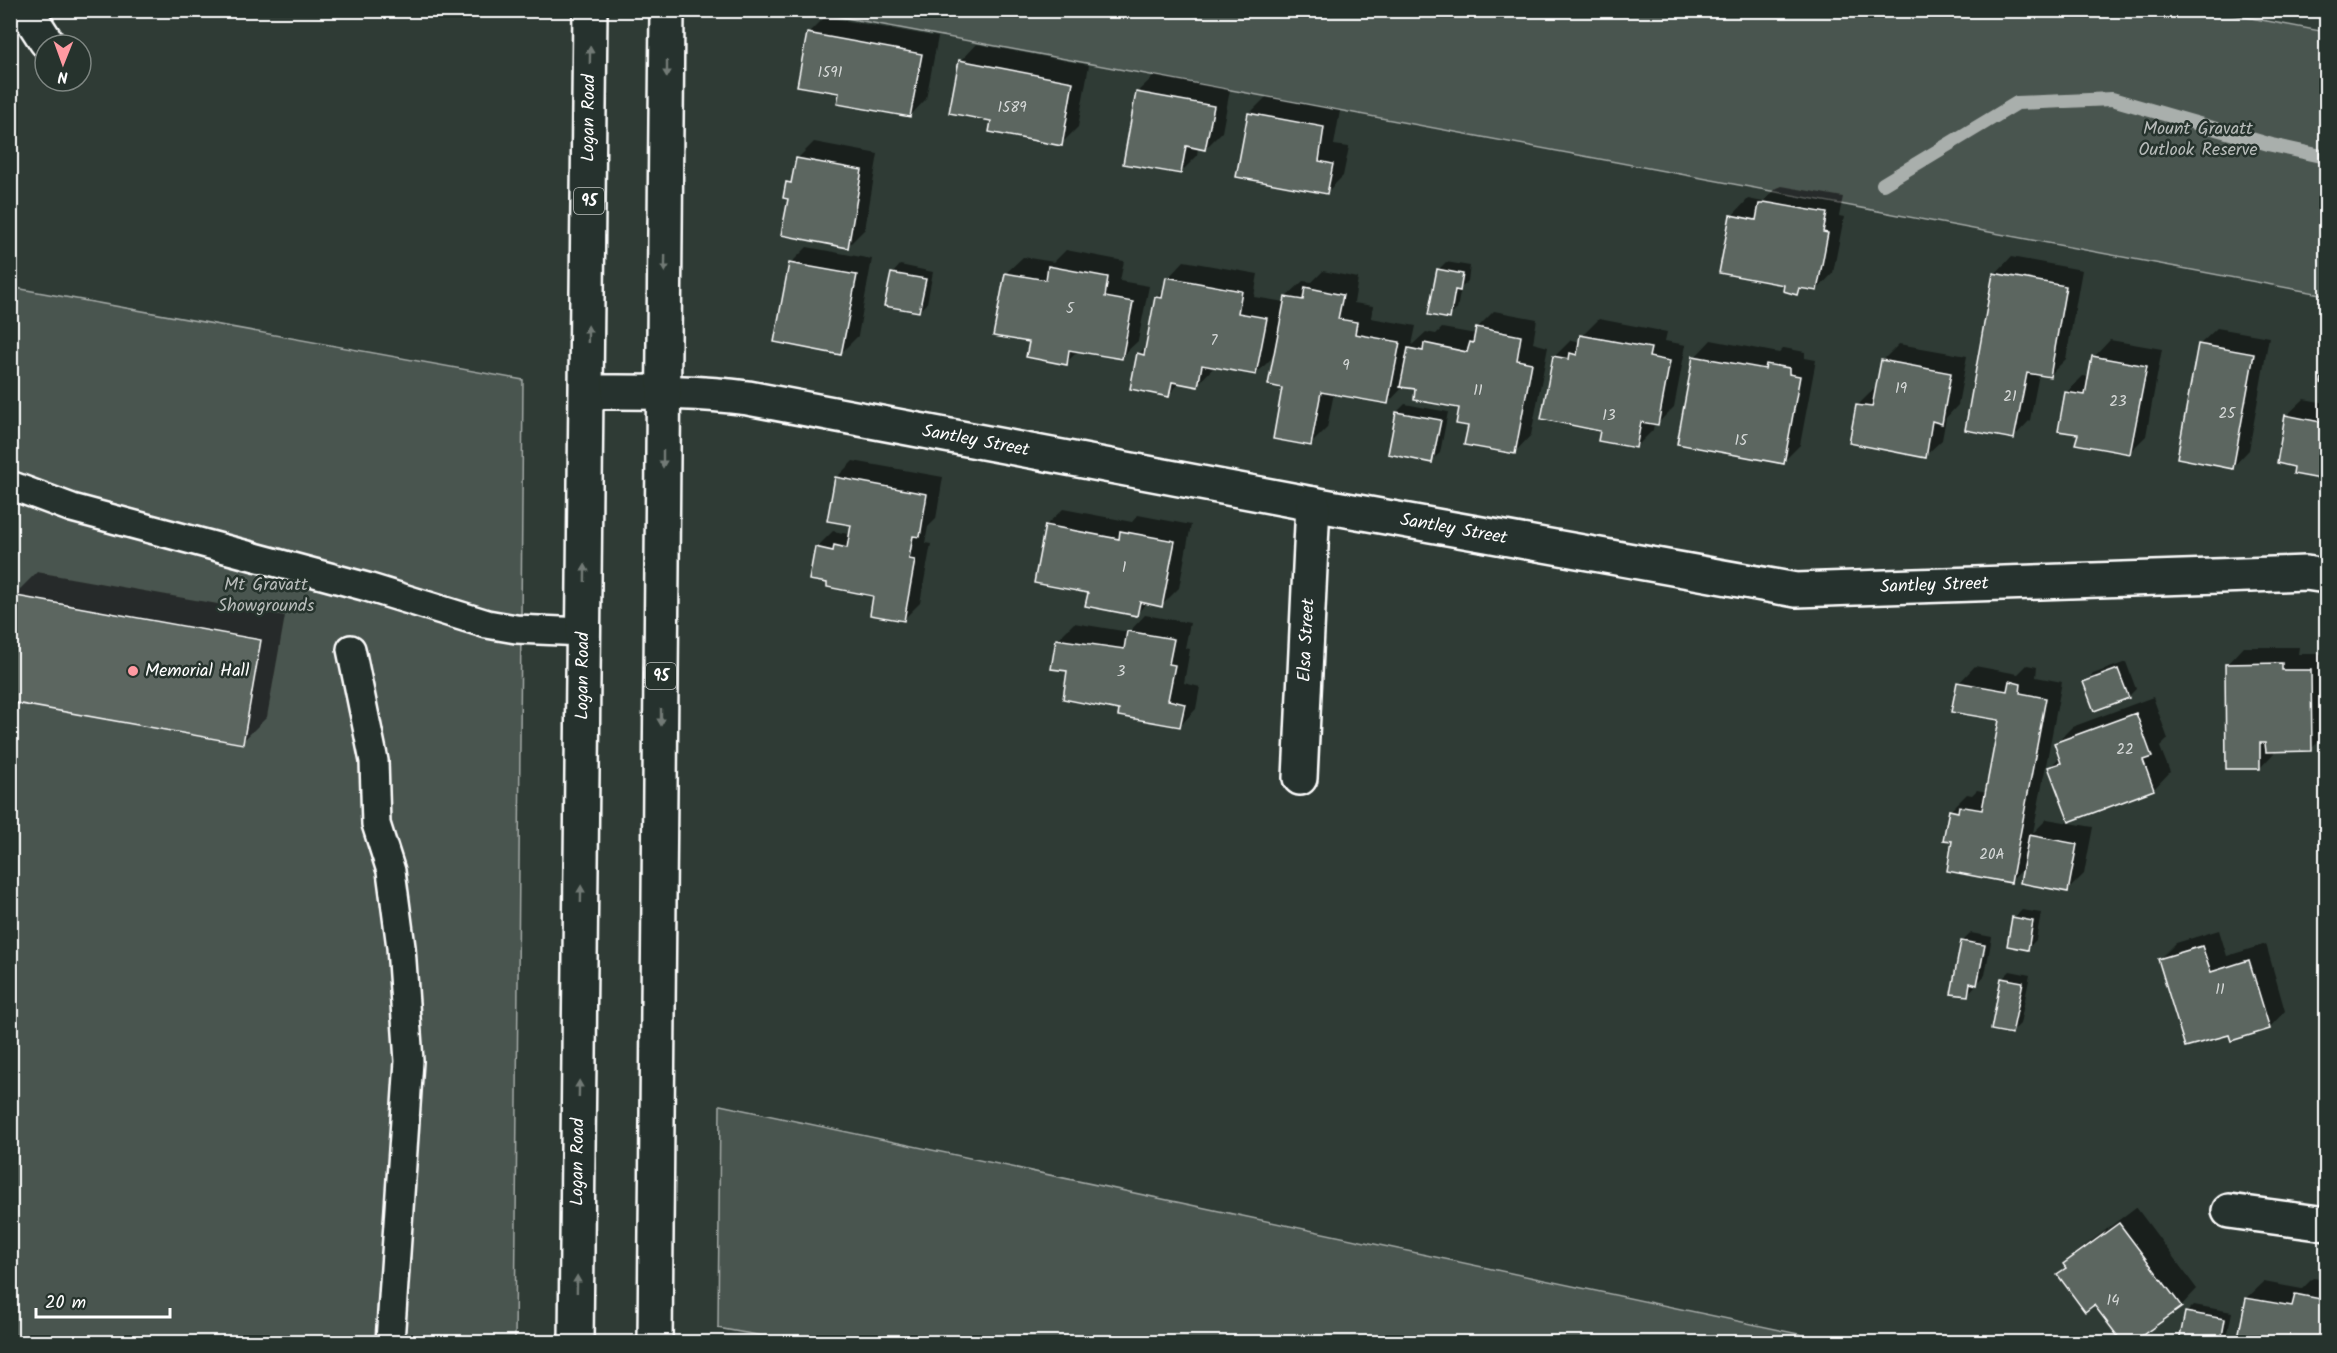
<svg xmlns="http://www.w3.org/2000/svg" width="2337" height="1353" font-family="Kalam,sans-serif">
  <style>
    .green { fill: #4a544f; stroke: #a4aaa7; stroke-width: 1.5 }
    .shadow { fill: #0007 }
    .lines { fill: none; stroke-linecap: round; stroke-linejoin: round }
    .stream { stroke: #a9afac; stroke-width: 14 }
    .building { fill: #5b6661; stroke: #fff; stroke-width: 1.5 }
    .service-casing { stroke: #fff; stroke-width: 32 }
    .minor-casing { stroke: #fff; stroke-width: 38 }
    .primary-casing { stroke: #fff; stroke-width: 38 }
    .service { stroke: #26332d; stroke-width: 27 }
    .minor { stroke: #26332d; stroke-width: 33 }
    .primary { stroke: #26332d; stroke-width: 33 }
    .oneway { fill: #727a76 }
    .poi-dot { fill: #ff9aa2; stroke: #26332d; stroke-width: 2 }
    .labels { text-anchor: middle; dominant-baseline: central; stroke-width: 5; stroke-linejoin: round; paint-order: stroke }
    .number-label { font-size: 15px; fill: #d6d9d8 }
    .shield { fill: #26332d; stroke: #bec2c0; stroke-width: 1.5 }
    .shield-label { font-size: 16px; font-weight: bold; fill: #fff }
    .street-label { font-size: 18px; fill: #fff; stroke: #26332d }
    .park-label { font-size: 18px; fill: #b7bbb9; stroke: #26332d }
    .poi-label { font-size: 18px; fill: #fff; stroke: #26332d; text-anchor: start }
  </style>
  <rect width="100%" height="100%" fill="#2f3b35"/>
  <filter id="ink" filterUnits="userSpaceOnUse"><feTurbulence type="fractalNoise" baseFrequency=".0167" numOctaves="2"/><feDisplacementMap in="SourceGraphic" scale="12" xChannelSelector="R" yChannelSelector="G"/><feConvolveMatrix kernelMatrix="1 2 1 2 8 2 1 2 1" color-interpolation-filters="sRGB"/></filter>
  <g filter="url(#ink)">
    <path class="green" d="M2208,10l118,22v263l-1517,-284z
      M10,287l513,93 -8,962h-504z
      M720,1105l1116,237h-1039l-79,-14z"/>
    <path class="shadow" d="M825,17l113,20 -12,62 -16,17 -69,-24 -42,-8 10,-51z
      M977,44l112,21 -11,62 -17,17 -68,-24 -32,-59z
      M1154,76l76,14 -8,42 -17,17 -7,-2 -1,9 -17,17 -43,-81z
      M1266,97l74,14 -6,34 15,2 -6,29 -16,16 -78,-78z
      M814,142l64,12 -13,75 -17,17 -60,-63 6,-6 3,-18z
      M1782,186l61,11 -4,19 5,1 -11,56 -16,17 -14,-3 -6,6 -11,-9 -54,-68 16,-17 15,3 14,-14z
      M807,247l65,12 -14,77 -17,17 -51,-89z
      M1066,250l58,11 -4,20 29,5 -11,55 -17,16 -42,-7 -13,13 -36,-22 -24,-68 17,-16 31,5z
      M2011,257l71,13 -16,89 -17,17 -10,-2 -9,46 -16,17 -19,-163z
      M1184,261l74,13 -4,23 31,5 1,-5 17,-16 9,1 11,-11 35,7 -4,25 19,3 -2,12 45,8 -4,19 14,-13 10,2 6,-6 34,6 1,-6 17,-17 43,8 -4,24 15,4 -17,88 -16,17 -45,-27 -10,-18 -43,-19 -13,-2 -16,17 -54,-10 -7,35 -17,17 -26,-59 -8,-32 -20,20 -41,-8 -18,19 -16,-3 -13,13 -29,-41 8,-8 9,-48 9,-9 3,-11z
      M1446,262l24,4 -2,15 -7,7 -4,21 -8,8 -11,-47z
      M900,265l33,7 -6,31 -8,8 -27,-37z
      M1599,319l68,13 -2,9 21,4 -12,62 -17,17 -3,-1 -1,7 -17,17 -34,-17 -48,-73 17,-17 10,2 1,-6z
      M2217,328l52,9 -20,113 -16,17 -33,-123z
      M1711,340l68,13 5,-5 21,4v6l11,2 -16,85 -17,17 -88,-105z
      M2110,340l52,9 -16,87 -17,17 -50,-20 -12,-41 16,-16 7,1 4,-20z
      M1899,344l68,12 -9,49 -12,13 -4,22 -17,16 -68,-50 17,-17h3l6,-29z
      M2304,399l22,4v75l-31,-5v-8l-8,-50z
      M1405,404l43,8 -8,41 -9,8 -34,-49z
      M853,461l90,16 -7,42 -8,8 -3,16 6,1 -11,59 -17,17 -87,-72 17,-17 15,3 3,-4 2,-6 -17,-46z
      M1063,509l69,13 6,-7 53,10 -12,63 -17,17 -14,-3 -12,12 -47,-23 -43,-66z
      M37,572l248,44 -18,101 -25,25 -232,-42v-92l3,-12z
      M1145,615l45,8 -5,25 5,1 -6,34 16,4 -4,22 -16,17 -60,-17 -51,-39 -12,-30 17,-17 55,9z
      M2243,647h56l-1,7h28v80l-15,15 -35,2 -16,17 -33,-104z
      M2126,662l10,27 -8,8 -43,-15 8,-8z
      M2027,665l10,2 -1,10 26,5 -29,151 14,-14 46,8 -9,47 -17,17 -42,-24 -14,14 -61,-70 17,-17 5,1 5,-5 10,2 14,-73 -42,-36 16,-17 43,8z
      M2153,697l15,42 -8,8 10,25 -16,17 -104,-22 10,-10 -5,-13 17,-17z
      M2022,910l19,3 -5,27 -8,8 -14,-30z
      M2219,930l8,26 39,-12 19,67 -16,17 -39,5 -70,-74 16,-16z
      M1971,933l21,4 -7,38 -18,20 -4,-54z
      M2010,971l20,4 -10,49 -8,8 -10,-53z
      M2136,1207l61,82 -16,17 -51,36h-7l-29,-39 -35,-29 8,-7 -2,-3 17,-16z
      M2313,1278l13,2v62h-87l8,-44 17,-16 38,7z
      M2194,1305l38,7 -6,30h-45l5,-29z"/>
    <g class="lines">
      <path class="stream" d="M1883,184l134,-81 95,-4 160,46 54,12"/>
    </g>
    <path class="building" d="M807,33l115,21 -12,63 -73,-13 2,-11 -42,-7z
      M959,60l114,22 -11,64 -73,-14 2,-11 -42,-8z
      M1136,92l78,14 -9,44 -19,-4 -5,28 -58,-10z
      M1248,113l76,14 -5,34 14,3 -6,30 -91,-17z
      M796,158l66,12 -14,78 -67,-13 7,-36 -5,-1 3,-16 5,1z
      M1764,202l63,11 -4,19 5,1 -11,58 -18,-3 -2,7 -14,-4 1,-6 -65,-12 11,-58 26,5 3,-16h4z
      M789,263l68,12 -16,80 -67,-13z
      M1048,266l60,11 -3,20 28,5 -11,57 -53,-9 -2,15 -41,-8 3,-15 -36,-6 12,-63 41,7z
      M1437,269l26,5 -3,17 -5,-1 -5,29 -22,-4z
      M891,273l35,6 -7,33 -35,-6z
      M1993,273l73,13 -16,91 -23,-4 -13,66 -49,-9z
      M1166,277l76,14 -4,22 29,5 -11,57 -54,-10 -4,22 -26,-5 -3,15 -39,-8 7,-36 7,2 11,-58 7,1z
      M1305,287l38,8 -5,24 19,3 -2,12 45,8 -12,62 -67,-12 -10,54 -38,-7 9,-51 -14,-3 17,-88 18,3z
      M1476,327l45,9 -4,24 15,3 -17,91 -51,-9 4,-19 -12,-2 3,-16 -45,-8 1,-11 -15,-2 8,-39 15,3 1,-8 43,9 3,-10 3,1z
      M1580,335l71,13 -2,9 21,4 -12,64 -17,-3 -5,26 -38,-7 2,-10 -59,-12 12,-63 16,3 1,-6 7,2z
      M2198,344l56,10 -21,115 -56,-11z
      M2326,352v32l-5,-1z
      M1693,356l72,13 1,-5 23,4v6l11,2 -16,88 -107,-20z
      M2092,356l55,10 -17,88 -55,-10 3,-10 -20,-3 7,-39 20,3z
      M1881,360l70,13 -9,51 -10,-3 -6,37 -77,-15 7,-38 16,2z
      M1396,412l45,8 -9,43 -44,-9z
      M2285,415l41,8v57l-33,-6 1,-7 -17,-4z
      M835,477l92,17 -7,43 -7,-1 -4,23 6,1 -11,61 -34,-6 3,-19 -46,-9v-4l-18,-3 6,-33 18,4 1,-6 13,3 4,-23 -24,-4z
      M1045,525l74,14 1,-8 55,10 -13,66 -22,-5 -3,14 -52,-10 3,-13 -54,-10z
      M11,595l250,45 -18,104 -233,-42z
      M1127,631l47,8 -5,25 6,1 -7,35 17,4 -5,23 -62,-11 1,-6 -56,-11 4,-28 -16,-2 5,-30 68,10z
      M2282,663v7h29l1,81 -46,1 -1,-9h-5v26h-34l-1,-105z
      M2118,669l11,29 -35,13 -11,-29z
      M2009,681l12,3 -1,9 26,5 -35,185 -64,-12 5,-30 -9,-1 6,-30 9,2 1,-6 23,4 17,-90 -48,-8 6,-30 50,9z
      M2136,713l16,44 -9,3 11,30 -85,32 -21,-55 13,-4 -7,-20z
      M2029,835l48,9 -9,48 -48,-9z
      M2012,917l21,4 -5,29 -21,-4z
      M1961,941l24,4 -8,40 -7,-2 -2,13 -17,-2z
      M2202,946l9,26 38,-12 21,69 -39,12 -2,-6 -44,12 -27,-88z
      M2325,970h1v151z
      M2001,978l22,4 -11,52 -21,-4z
      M2119,1223l63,84 -49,35h-11l-28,-37 -9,7 -28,-38 9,-6 -3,-4z
      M2295,1294l31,6v42h-89l9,-44 46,8z
      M2185,1312l40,7 -4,23h-42z"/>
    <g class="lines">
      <g class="service-casing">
        <path id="service" d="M10,485l62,23 295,79 120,37 29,5 68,3
          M351,649l23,112 2,63 15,47 10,76 8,114 -19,281"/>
      </g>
      <g class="minor-casing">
        <g id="minor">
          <path d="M26,10l20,31"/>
          <path id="s1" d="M587,392c54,0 108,-1 161,6l565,106 483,86 510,-17 20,3"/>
          <path id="s2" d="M1300,778l13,-274"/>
          <path d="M2229,1211l97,13"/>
        </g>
      </g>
      <g class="primary-casing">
        <g id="primary">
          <path id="s3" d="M576,1342l14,-1332"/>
          <path d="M655,1342l12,-1332"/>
        </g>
      </g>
      <use href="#service" class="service"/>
      <use href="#minor" class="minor"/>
      <use href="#primary" class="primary"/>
    </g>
    <defs><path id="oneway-solid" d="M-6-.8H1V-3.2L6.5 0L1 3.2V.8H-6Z" transform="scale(1.5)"/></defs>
    <g class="oneway">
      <use href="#oneway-solid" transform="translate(590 55) rotate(-89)"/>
      <use href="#oneway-solid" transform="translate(667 69) rotate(90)"/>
      <use href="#oneway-solid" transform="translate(665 264) rotate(91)"/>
      <use href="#oneway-solid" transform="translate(588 334) rotate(-89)"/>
      <use href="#oneway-solid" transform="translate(663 459) rotate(90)"/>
      <use href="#oneway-solid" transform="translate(585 573) rotate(-89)"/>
      <use href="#oneway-solid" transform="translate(661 717) rotate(90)"/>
      <use href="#oneway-solid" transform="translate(581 894) rotate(-89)"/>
      <use href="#oneway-solid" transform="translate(579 1089) rotate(-89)"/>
      <use href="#oneway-solid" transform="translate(577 1284) rotate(-89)"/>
    </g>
  </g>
  <circle class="poi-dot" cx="133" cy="671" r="6"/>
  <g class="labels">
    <g class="number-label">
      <text x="830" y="73">1591</text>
      <text x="1012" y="108">1589</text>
      <text x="1070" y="309">5</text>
      <text x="1214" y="341">7</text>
      <text x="1346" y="366">9</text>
      <text x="1901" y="389">19</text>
      <text x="1478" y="391">11</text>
      <text x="2010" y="397">21</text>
      <text x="2118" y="402">23</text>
      <text x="2227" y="414">25</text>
      <text x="1609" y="416">13</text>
      <text x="1741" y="441">15</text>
      <text x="1124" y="568">1</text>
      <text x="1121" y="672">3</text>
      <text x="2125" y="750">22</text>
      <text x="1992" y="855">20A</text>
      <text x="2220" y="990">11</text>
      <text x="2113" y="1301">14</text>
    </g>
    <g class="shield">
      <rect x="574" y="188" width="30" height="26" rx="4.5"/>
      <rect x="646" y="663" width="30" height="26" rx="4.5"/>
    </g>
    <g class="shield-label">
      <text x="589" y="201">95</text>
      <text x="661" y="676">95</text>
    </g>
    <g class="street-label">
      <text stroke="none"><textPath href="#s3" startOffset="1224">Logan Road</textPath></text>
      <text stroke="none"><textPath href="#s1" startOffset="393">Santley Street</textPath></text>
      <text stroke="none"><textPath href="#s1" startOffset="879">Santley Street</textPath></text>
      <text stroke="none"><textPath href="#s1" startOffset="1365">Santley Street</textPath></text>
      <text stroke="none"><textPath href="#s2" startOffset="138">Elsa Street</textPath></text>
      <text stroke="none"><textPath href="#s3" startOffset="666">Logan Road</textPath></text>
      <text stroke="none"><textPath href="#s3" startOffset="180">Logan Road</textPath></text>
    </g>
    <g class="park-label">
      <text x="2198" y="129">Mount Gravatt<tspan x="2198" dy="21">Outlook Reserve</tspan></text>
      <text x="266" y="585">Mt Gravatt<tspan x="266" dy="21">Showgrounds</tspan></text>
    </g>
    <g class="poi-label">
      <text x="145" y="671">Memorial Hall</text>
    </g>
  </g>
  <rect width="2337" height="1353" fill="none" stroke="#26332d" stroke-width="36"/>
  <rect x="18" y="18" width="2301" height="1317" fill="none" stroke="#fff" stroke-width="2" filter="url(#ink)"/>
  <g transform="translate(63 63) rotate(181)"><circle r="28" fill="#26332d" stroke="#7d8581" stroke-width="1.5"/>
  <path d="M0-4.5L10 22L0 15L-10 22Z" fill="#ff9aa2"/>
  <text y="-9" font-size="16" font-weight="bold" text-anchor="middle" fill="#ffffff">N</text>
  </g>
  <path d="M36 1308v9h134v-9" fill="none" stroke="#ffffff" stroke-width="3"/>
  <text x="45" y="1308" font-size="18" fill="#ffffff" stroke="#26332d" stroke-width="4.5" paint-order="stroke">20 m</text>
</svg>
